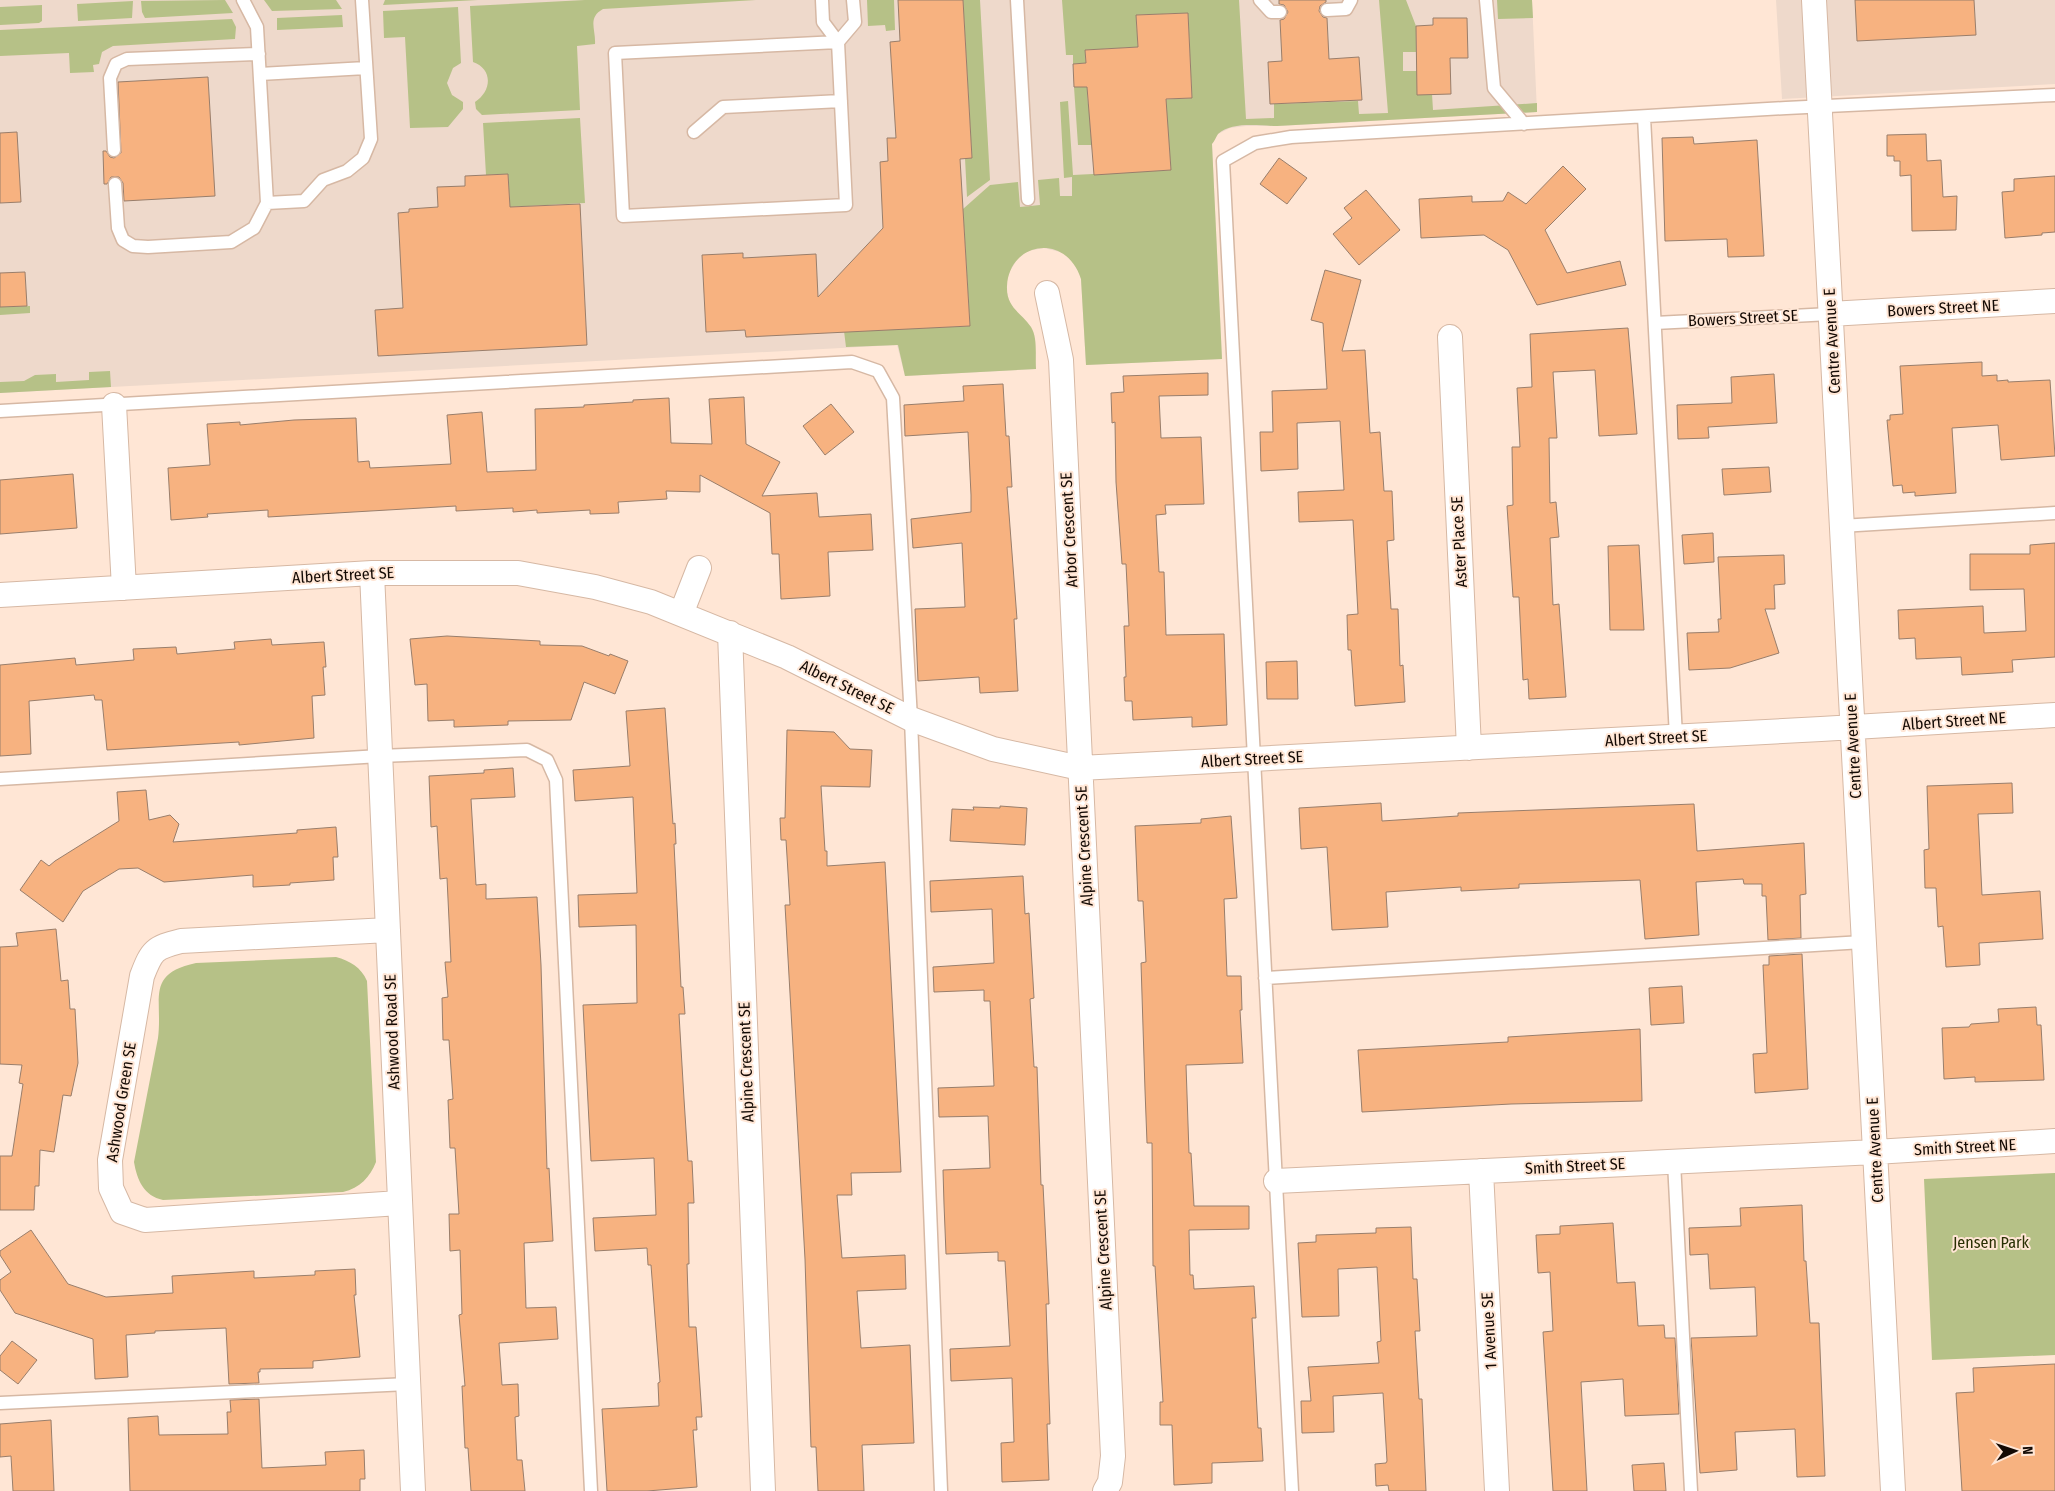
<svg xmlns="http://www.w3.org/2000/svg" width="2055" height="1491" font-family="'Fira Sans Condensed',sans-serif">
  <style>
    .commercial { fill: #eed9cb }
    .green { fill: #b6c187 }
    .building { fill: #f7b280; stroke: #997e6b }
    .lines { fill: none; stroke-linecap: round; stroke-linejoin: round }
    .service-casing { stroke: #d6b8a4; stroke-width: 15 }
    .minor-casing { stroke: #d6b8a4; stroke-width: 26 }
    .service { stroke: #fff; stroke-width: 12 }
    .minor { stroke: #fff; stroke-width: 24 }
    .labels { text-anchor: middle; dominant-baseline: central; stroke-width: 4; stroke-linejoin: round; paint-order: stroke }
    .street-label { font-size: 16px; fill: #140a04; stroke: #ffe6d5 }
    .park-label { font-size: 16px; fill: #292f03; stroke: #ffe6d5 }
  </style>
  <rect width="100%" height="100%" fill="#ffe6d5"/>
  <path class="commercial" d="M0,0h1532l5,112 -260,14h-31l-16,2 -12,6 -6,10 10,215 -136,6 -5,-86 -4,-12 -13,-14 -20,-5 -16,3 -10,7 -11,18 -1,12 3,13 6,10 16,16 3,10 2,32 -131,7 -8,-31 -897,48z
    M1776,0h279v84l-273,15z"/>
  <path class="green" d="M225,0l8,13 -88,5 -3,-6 -1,-11z
    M264,0h72l6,9 -70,2z
    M385,0h93l-95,5z
    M585,0h171l-153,9c-16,9 -7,20 -8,35l-18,2 3,64 -98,5 -6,-6 -1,-7c17,-11 18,-33 -2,-40l-3,-56z
    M867,0h27l1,30 -9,1 -1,-6 -17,1z
    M963,0h17l10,180 -23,17 -2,-39h7z
    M1062,0h177l7,119 28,-1v-14l84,-3 1,13 29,-1 -9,-113h27l10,26v26h-13v19h14l15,23 1,16 104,-7v9l-260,14c-17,0 -45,-5 -59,8 -2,3 -4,8 -6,10l10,215 -136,6 -5,-86c-15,-47 -72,-37 -74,7 -1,22 14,26 24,41 7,11 4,29 5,42l-131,7 -7,-31 -52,2 -2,-16 126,-5 -7,-117 27,-24 28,-3 2,25 20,-2 -2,-25 21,-2 1,18h12v-19l-8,1 -4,-76 8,-1 5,74 98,-5 -4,-50 -77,5 2,20h-14l-4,-58h13l1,17 104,-6 -4,-85 -52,2 2,32 -53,3 1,13 -13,1v-9h-7z
    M1497,0h35l1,18 -35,1z
    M133,1l-1,17 -54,3 -1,-17z
    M42,5v16l-3,2 -39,2v-18z
    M458,7l3,56 -8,5 -6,15 5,12 11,7v7l-15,18 -38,1 -5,-91 -21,1 -1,-27z
    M342,15l1,12 -66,3v-12z
    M232,19l4,8 -1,12 -122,7 -11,6 -3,12 -6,1 1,7 -24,1 -1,-20 -69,3v-26z
    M580,118l5,85 -75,4 -2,-33 -22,1 -3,-52z
    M30,306v7l-30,2v-8z
    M110,371l1,16 -111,6v-11l24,-1 11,-6 21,-1v8l33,-2v-8z
    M336,957c14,4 25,10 31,24l9,181c-6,15 -16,26 -33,30l-180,8c-19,-4 -26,-20 -29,-38l24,-124c5,-39 -13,-64 38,-75z
    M2055,1173v182l-123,5 -8,-181z"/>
  <path class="building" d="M898,0h65l9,158 -12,1 10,167 -224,11 -1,-7 -39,2 -4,-77 41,-2v5l73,-4 2,43 65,-69 -3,-66 8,-1 -1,-23h9l-6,-96 10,-1z
    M1279,0h47v2l-6,4 -1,5 4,6 4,1 2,41 30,-2 3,43 -92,4 -2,-42 14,-1 -2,-41 4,-1 4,-7 -4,-7 -5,-1z
    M1855,0h119l2,35 -119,6z
    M1188,13l4,85 -26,1 5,71 -77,5 -7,-88h-13l-1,-23 13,-1 -1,-13 53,-3 -2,-32z
    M1433,18h34l1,40h-18l1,36 -34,1 -1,-69 17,-1z
    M208,77l7,119 -91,5 -1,-18 -4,-6h-8l-4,7h-3l-1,-33h3l4,6 4,1 7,-5 -3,-71z
    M17,132l4,70 -21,1v-70z
    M1926,134l1,27 14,-1 2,37 14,-1 -1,34 -44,1 -1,-56 -11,1v-15h-6v-5h-7v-21z
    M1693,137l1,7 63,-4 7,116 -36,1 -1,-18 -62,2 -3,-103z
    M1279,158l28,20 -20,26 -27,-20z
    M1563,166l23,23 -41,41 22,43 53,-12 6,24 -89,20 -29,-55 -24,-15 -63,3 -2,-39 53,-3v6l31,-1 5,-9 18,12z
    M508,174l2,33 70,-3 7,141 -209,11 -3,-46 28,-2 -5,-95 11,-1v-3l29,-2 -1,-20 28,-1v-10z
    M2055,176v56l-13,1v2l-37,3 -3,-46 12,-1v-12z
    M1366,190l34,40 -41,35 -26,-31 19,-16 -8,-10z
    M1325,270l36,10 -19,71 23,-1 5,83 10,-1 4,59h8l2,49 -7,1 4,68h7l2,57 3,-1 2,37 -50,4 -4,-56h-3l-1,-35 11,-1 -5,-94 -54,2 -1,-30 46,-2 -4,-69 -43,2 1,46 -37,2 -1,-39h13l-1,-41 55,-2 -4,-66 -12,-3z
    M25,272l2,34 -27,1v-34z
    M1628,328l9,106 -38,2 -4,-66 -42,2 4,66h-8l1,65 6,-1 3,35 -9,1 3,67 6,-1 7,93 -37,2 -1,-20 -5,1 -4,-83h-6l-6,-91 6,-1 -1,-58h8l-3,-59 15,-1 -2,-53z
    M1982,362v14l15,-1v6l11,-1v2l42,-2 5,76 -54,4 -3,-35 -46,3 4,65 -41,3v-4l-12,1 -1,-8 -9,1 -6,-66h3v-5l13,-1 -3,-48z
    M1208,373v22l-49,1 2,42 40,-1 3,67 -39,1 1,9 -10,1 3,57h5l2,63 58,-1 3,91 -35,2v-10l-59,3 -1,-19h-7l-1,-24h2l-2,-51h5l-3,-62h-4l-6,-82 -1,-60 -3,1 -1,-30 13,-1 -1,-16z
    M1774,374l3,49 -69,4 1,11 -31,1 -1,-34 55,-2 -1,-26z
    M1003,384l3,52h3l3,51h-5l10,132h-3l4,72 -38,2 -1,-16 -61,4 -3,-72 50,-2 -3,-64 -49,5 -2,-29 60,-7v-17l-3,-63 -63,4 -1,-31 60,-4 -1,-15z
    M744,397l2,47 34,18 -18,34 55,-3 2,24 52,-3 2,36 -45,2 2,44 -49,3 -2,-45h-7l-2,-41 -70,-38v17l-34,-1 1,8 -49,3 1,11 -29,1v-4l-53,3v-3l-24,2v-4l-57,3v-5l-188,11v-7l-61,4 1,3 -37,3 -3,-52 42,-3 -3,-41 33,-2v3l54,-5 62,-2 2,44 11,-1 1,7 81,-4 -4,-49 35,-3 5,60 49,-2 -1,-61 49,-2v-2l49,-3v-2l36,-2 2,45 41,1 -3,-45z
    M831,404l23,28 -29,23 -22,-29z
    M1769,467l2,25 -47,3 -2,-26z
    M73,474l4,54 -77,6v-54z
    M1713,533l1,29 -30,2 -2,-29z
    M2055,543v114l-43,3 1,12 -51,3 -1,-18 -45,2 -1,-21 -16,1 -1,-29 85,-4 1,27 42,-2 -2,-42 -54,1v-36h60v-9z
    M1639,545l5,85h-34l-2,-84z
    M1784,555l1,29 -11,1 1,24h-10l14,44 -49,15 -41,2 -2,-37 32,-1 -1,-13h3l-3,-62z
    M447,636l93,5v4l42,1 27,10 1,-2 18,7 -13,33 -31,-12 -13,38 -63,1v4l-54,2v-7l-26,1 -1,-37 -12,1 -5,-46z
    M271,639l1,6 52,-3 2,25h-3l2,28 -13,1 2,42 -75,7v-3l-132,8 -5,-50h-7l-1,-5 -65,6 2,53 -31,2v-91l75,-7 1,7 58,-5 -1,-11 43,-2 1,7 58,-5 -1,-7z
    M1297,661l1,38h-31l-1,-37z
    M665,708l8,116 2,-1 1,21h-2l4,82 3,61h2l2,27h-6l5,85 4,62h4l2,42h-6l1,61h-2l2,63h7l6,90h-6l1,13h-4l4,57 -50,4h-40l-5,-82 57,-3 -1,-23 2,-1 -9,-117h-3l-1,-17 -52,3 -2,-33 63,-3 -2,-57 -63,3 -8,-156 54,-2 -1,-78 -57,2 -1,-32 59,-2 -4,-96 -58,4 -2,-31 57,-4 -4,-55z
    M787,730l47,2 16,17 22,1 -2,37 -49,-1 4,65h2v15l58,-4 16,310 -50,1 1,22h-15l5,63 63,-3 1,34 -49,2 4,57 49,-3 4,98 -52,2 2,46h-46l-2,-44h-5l-6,-188 -20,-354h5l-4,-65h-5l-1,-22h5z
    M513,768l2,29 -44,2 5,86 10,-1v15l51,-2 4,68 6,204 2,-1 4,73 -29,2 2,65 30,-1 2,32 -59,4 3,42 16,-1 1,32 -4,1 2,43h5l3,31h-54l-3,-43h-3l-3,-62h3l-6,-71 3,-1 -2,-64 -10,1 -1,-37h10l-4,-66h-5l-2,-48 5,-1 -4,-59h-6l-1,-42 6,-1 -3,-35h6l-4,-84 -7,1 -3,-53 -6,1 -2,-51 55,-3v-3z
    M2012,783l1,30 -35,1 4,81 58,-4 3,48 -64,4 1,22 -34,2 -3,-41 -5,1 -2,-39h-11l-1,-38 5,-1 -2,-63z
    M146,790l3,30 21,-5 9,9 -6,18 124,-9v-3l39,-3 2,30h-5l1,23 -44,3v2l-37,2v-12l-89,7 -26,-14 -19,1 -36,22 -20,31 -43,-32 21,-30 8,6 6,-5 64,-40 -2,-29z
    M1381,803l1,18 76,-5v-3l236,-9 3,47 107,-8 2,51 -6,1 1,43 -33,2 -2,-44h-4v-12h-18l-1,-5 -47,3 3,53 -54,4 -5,-59 -121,4v4l-58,3v-4l-75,5 2,35 -56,3 -5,-83 -26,2 -2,-41z
    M1000,806l27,2 -2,37 -75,-4 2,-32 22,1 -1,-3 27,1z
    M1231,816l6,82 -13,1 3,77h14l1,34h-2l3,53 -57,2 3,88h2l3,53h55v23l-60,1 1,45h3l1,14 60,-3 2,32h-4l6,110h3l2,33 -51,2v20l-38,2 -2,-60h-12v-23h3l-8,-136h-2l-1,-123h-5l-2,-53 -4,-127 5,-1 -3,-61h-5l-3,-75 66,-3v-4z
    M1023,876l2,38 4,-1 5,85 -4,1 4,68h3l4,118h2l6,119h-3l4,120h-3l2,56 -47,2 -1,-39 13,-1 -2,-64 -61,3 -1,-32 60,-3 -5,-85h-7v-9l-52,2 -2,-50 -1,-34 47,-2 -2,-52 -49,1 -1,-29 56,-2 -4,-85h-6v-11l-50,2 -1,-25 61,-4 -2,-54 -61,3 -1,-31z
    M56,929l5,52 7,-1 2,29h5l3,54 -7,33 -8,-1 -9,57 -14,-2 -1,36h-4l-1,24h-34v-54h12l11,-72 -4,-1 3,-18 -22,-1v-117l18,-1 -2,-13z
    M1802,954l6,135 -53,4 -2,-39 14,-1 -4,-88h6v-9z
    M1682,986l2,37 -33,2 -2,-37z
    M2036,1007l1,18h4l3,55 -69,2v-5l-31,2 -2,-51 27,-1 2,-3 28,-2 -1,-13z
    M1640,1029l2,72 -131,3 -149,8 -4,-62 150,-8v-5z
    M1802,1205l2,56h2l4,62h9l6,153 -28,1 -2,-48 -60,3 2,38 -37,3 -9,-135 66,-2 -2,-49 -45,2 -2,-35 -18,1 -1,-27 52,-2 -1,-18z
    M1613,1223l4,60 18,-1 3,44 26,-1 1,13h10l4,76 -54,2 -2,-37 -42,3 6,109h-34l-10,-159 10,-1 -3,-59 -12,1 -2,-38 24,-1v-8z
    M1411,1227l2,52h4l3,52h-5l4,68h3l4,92h-37l-1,-6 -12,1 -1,-22 11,-1 1,-2 -4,-68 -50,3 1,36 -32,1 -1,-32h10l-3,-34 71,-4 -2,-21 4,-1 -4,-74 -39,2 1,47 -37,1 -4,-74 18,-1v-7l60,-2v-5z
    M31,1230l37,54 38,13 67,-4 -1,-17 82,-5v7l61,-3v-4l40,-2 1,26h-2l6,62 -47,4v7l-53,1v3h-2l1,11 -30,1 -3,-56 -71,3v2l-29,2 2,42 -33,2 -2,-40 -78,-26 -15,-23v-10l11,-8 -11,-17v-4z
    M12,1341l25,19 -19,24 -18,-14v-14z
    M2055,1364v127h-93l-6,-98 18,-1 -1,-24z
    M259,1399l3,69 64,-3 -1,-13 39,-2 1,29h-5v12h-230l-2,-73 30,-2 1,19 69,-1 -1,-22h4l-1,-12z
    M51,1420l3,71h-41l-2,-35 -11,1v-33z
    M1664,1463l2,28h-32l-2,-26z"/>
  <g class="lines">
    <g class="service-casing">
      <path id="service" d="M822,0l1,22 15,20 8,163 -223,11 -8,-163 223,-11 17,-20 -2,-22
        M1017,0l11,199
        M1260,0l11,12h9
        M1486,0l8,88 30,36
        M1327,10l19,-1 5,-9
        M260,74l106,-6
        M1644,117l32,620
        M694,132l29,-25 118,-6
        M114,150l-4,-72 6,-14 11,-5 132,-5
        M115,184l3,44 5,12 10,6 15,1 83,-5 23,-14 13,-25 -10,-176 -14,-27
        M267,203l37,-2 19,-21 24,-9 16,-13 8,-19 -9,-139
        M1655,323l175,-9
        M0,411l852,-49 26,9 15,27 18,321 30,772
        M1841,526l214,-13
        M0,779l380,-23 147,-6 20,10 9,20 35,711
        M1265,978l598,-36
        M1674,1162l17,329
        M0,1403l408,-19
        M1292,1491l-69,-1330 32,-18 36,-6 495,-29 269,-13"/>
    </g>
    <g class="minor-casing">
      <path id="minor" d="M1814,0l79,1491
        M1047,293l14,67 52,1096 -3,26 -5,9
        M1830,314l225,-13
        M1450,337l19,411
        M114,405l10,183
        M372,573l41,918
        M0,595l372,-22h146l77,14 56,15 136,55 124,62 82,30 87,19 741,-39 234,-14
        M681,614l18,-46
        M730,633l33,858
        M388,930l-207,11c-27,7 -29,9 -39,35l-32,184 1,28 11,24 23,8 254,-17
        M1481,1171l16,320
        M1276,1181l599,-29 180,-11"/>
    </g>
    <use href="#service" class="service"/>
    <use href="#minor" class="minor"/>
  </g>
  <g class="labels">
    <g class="street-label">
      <text transform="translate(1943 308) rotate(-3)">Bowers Street NE</text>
      <text transform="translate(1743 318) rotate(-3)">Bowers Street SE</text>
      <text transform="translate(1832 341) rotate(-93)">Centre Avenue E</text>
      <text transform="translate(1069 530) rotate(-93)">Arbor Crescent SE</text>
      <text transform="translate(1459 542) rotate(-93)">Aster Place SE</text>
      <text transform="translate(343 575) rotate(-3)">Albert Street SE</text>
      <text transform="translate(847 687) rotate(26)">Albert Street SE</text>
      <text transform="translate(1954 721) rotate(-4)">Albert Street NE</text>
      <text transform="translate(1656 738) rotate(-3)">Albert Street SE</text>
      <text transform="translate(1853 746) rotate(-93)">Centre Avenue E</text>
      <text transform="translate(1252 759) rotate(-3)">Albert Street SE</text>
      <text transform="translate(1084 846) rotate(-93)">Alpine Crescent SE</text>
      <text transform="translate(392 1032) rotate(-92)">Ashwood Road SE</text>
      <text transform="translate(746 1062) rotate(-92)">Alpine Crescent SE</text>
      <text transform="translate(121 1102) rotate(-81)">Ashwood Green SE</text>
      <text transform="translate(1965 1147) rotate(-3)">Smith Street NE</text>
      <text transform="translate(1875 1150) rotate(-93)">Centre Avenue E</text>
      <text transform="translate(1575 1166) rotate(-3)">Smith Street SE</text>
      <text transform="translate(1103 1250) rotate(-93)">Alpine Crescent SE</text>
      <text transform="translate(1489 1331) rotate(-93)">1 Avenue SE</text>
    </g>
    <g class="park-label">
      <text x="1991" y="1242">Jensen Park</text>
    </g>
  </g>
  <g transform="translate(2015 1451) rotate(87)" stroke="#ffe6d5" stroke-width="4" paint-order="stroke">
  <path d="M0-4L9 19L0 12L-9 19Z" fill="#140a04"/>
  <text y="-8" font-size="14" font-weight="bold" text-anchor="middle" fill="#140a04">N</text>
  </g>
</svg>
